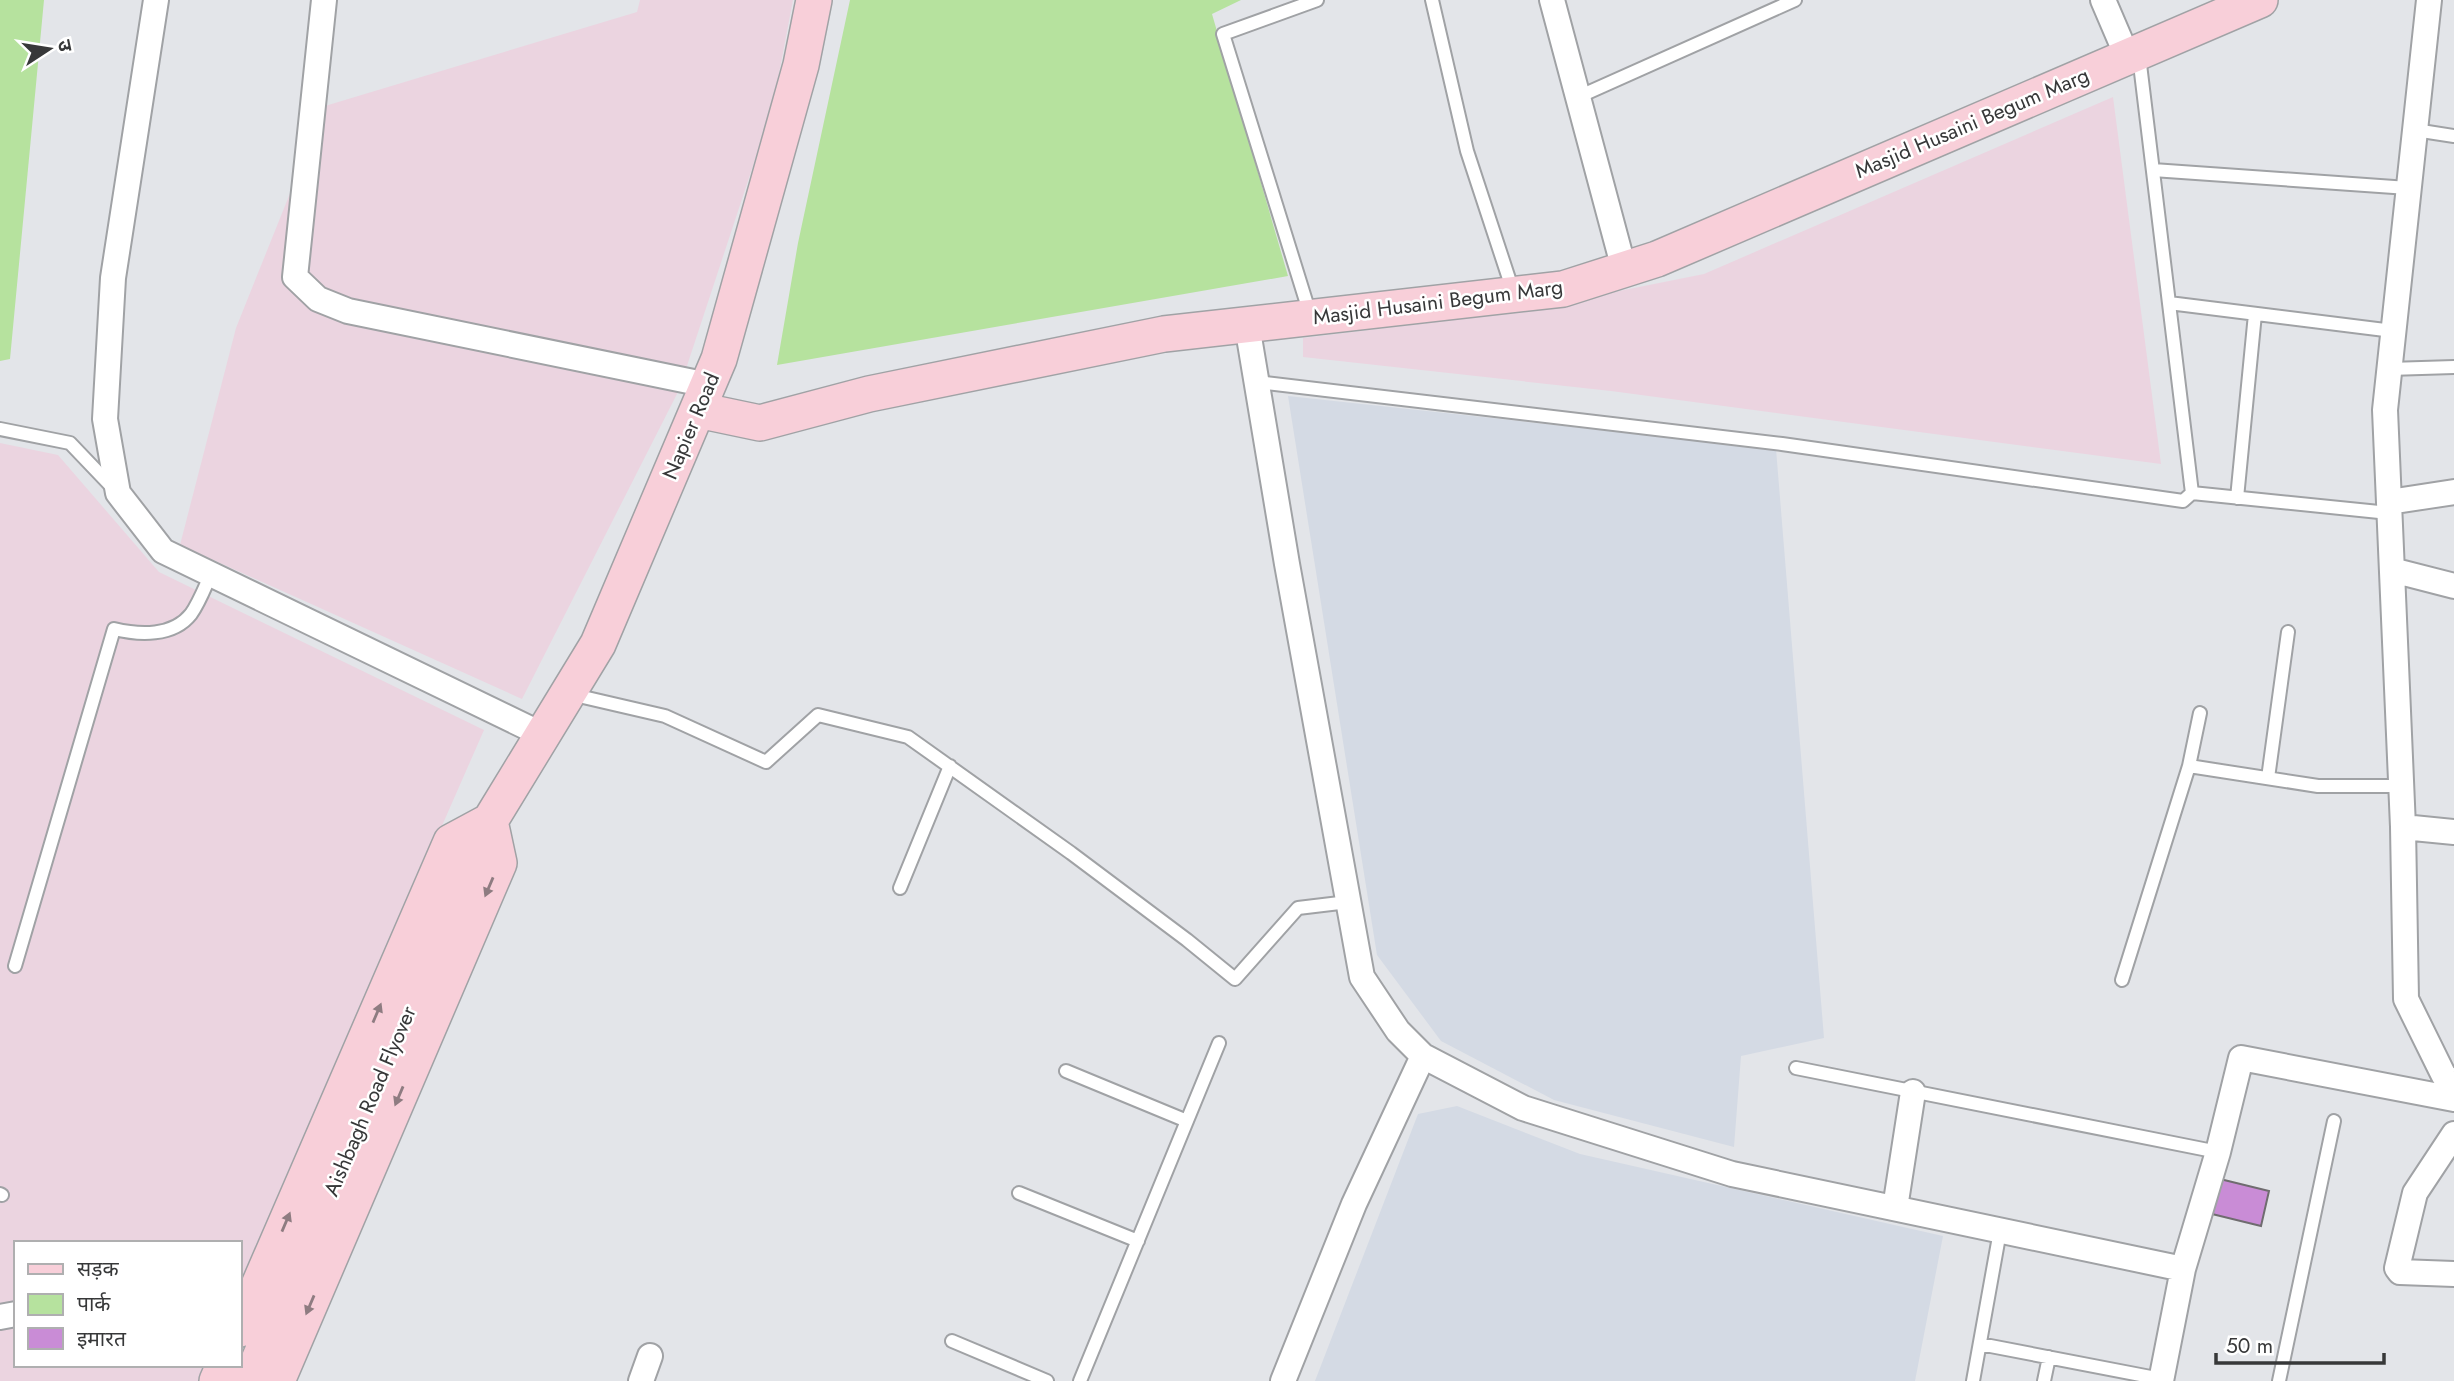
<svg xmlns="http://www.w3.org/2000/svg" width="2454" height="1381" font-family="Jost,'Noto Sans Devanagari',sans-serif">
  <style>
    .industrial { fill: #ebd4e0 }
    .built { fill: #d4dae4 }
    .green { fill: #b6e29e }
    .building { fill: #c98cd6; stroke: #6f6c6f; stroke-width: 2 }
    .lines { fill: none; stroke-linecap: round; stroke-linejoin: round }
    .lane-casing { stroke: #a0a2a5; stroke-width: 16 }
    .street-casing { stroke: #a0a2a5; stroke-width: 28 }
    .secondary-casing { stroke: #a0a2a5; stroke-width: 38 }
    .lane { stroke: #fff; stroke-width: 12 }
    .street { stroke: #fff; stroke-width: 24 }
    .secondary { stroke: #f8cfd9; stroke-width: 35 }
    .oneway { fill: #8e7c81 }
    .labels { text-anchor: middle; dominant-baseline: central; stroke-width: 5; stroke-linejoin: round; paint-order: stroke }
    .street-label { font-size: 21px; fill: #373839; stroke: #fff }
  </style>
  <rect width="100%" height="100%" fill="#e3e5e9"/>
  <path class="industrial" d="M640,0h153l-20,105 -94,285 -157,309 -342,-154 56,-217 89,-222 312,-94z
    M2113,97l48,367 -550,-73 -308,-34v-19l206,-25 195,-39z
    M0,443l58,12 101,117 325,158 -244,556v-43h-224v122h189l-7,16h-198z"/>
  <path class="built" d="M1288,396l488,53 48,589 -83,18 -7,91 -180,-47 -113,-59 -64,-86z
    M1457,1106l123,48 363,82 -28,145h-600l103,-267z"/>
  <path class="green" d="M0,0h44l-34,359 -10,2z
    M850,0h391l-29,14 76,262 -511,89 21,-122z"/>
  <path class="building" d="M2220,1179l49,12 -8,35 -49,-12z"/>
  <g class="lines">
    <g class="lane-casing">
      <path id="lane" d="M1432,0l35,151 46,140
        M2139,56l53,437
        M1578,97l217,-97
        M2415,130l39,6
        M2153,170l255,18
        M2169,303l224,28
        M1310,314l-87,-280 94,-34
        M2389,369l65,-2
        M1257,382l525,62 401,57 9,-8 197,20
        M0,429l70,14 43,45
        M2237,498l18,-184
        M570,694l95,22 101,46 52,-47 90,22 163,116 116,87 48,39 63,-71 50,-6
        M2189,766l129,20h83
        M2268,778l20,-146
        M900,888l50,-122
        M15,966l99,-337c25,6 59,8 77,-15 8,-11 14,-27 20,-40
        M2122,980l67,-214 11,-53
        M1796,1068l422,84
        M1066,1071l121,50
        M1019,1193l119,48
        M0,1194l2,1
        M952,1341l95,40
        M1980,1344l181,35
        M1080,1381l139,-338
        M1973,1381l27,-150
        M2044,1381l5,-24
        M2279,1381l55,-260"/>
    </g>
    <g class="street-casing">
      <path id="street" d="M156,0l-43,278 -8,141 13,74 45,58 380,184
        M324,0l-29,277 23,22 30,12 360,74
        M1552,0l72,269
        M2103,0l24,56
        M2429,0l-44,410 18,417 3,172 38,77 10,7
        M1247,325l40,239 75,413 36,54 25,25 100,52 209,66 451,95
        M2389,502l65,-10
        M2392,570l62,16
        M2403,827l51,5
        M2454,1134l-39,59 -18,75 3,4 54,2
        M1895,1208l18,-116
        M0,1317l16,-3
        M641,1381l9,-25
        M1283,1381l71,-177 69,-148
        M2161,1381l22,-112 35,-117 23,-94 213,41"/>
    </g>
    <g class="secondary-casing">
      <path id="secondary" d="M698,410l62,13 109,-29 295,-60 399,-45 94,-30 603,-259
        M240,1329l211,-487 39,-21
        M217,1381l7,-16
        M250,1381l240,-560 108,-177 121,-285 82,-294 13,-65
        M277,1381l222,-518 -9,-42"/>
    </g>
    <use href="#lane" class="lane"/>
    <use href="#street" class="street"/>
    <use href="#secondary" class="secondary"/>
  </g>
  <defs><path id="oneway-solid" d="M-6-.8H1V-3.2L6.5 0L1 3.2V.8H-6Z" transform="scale(1.75)"/></defs>
  <g class="oneway">
    <use href="#oneway-solid" transform="translate(489 887) rotate(113)"/>
    <use href="#oneway-solid" transform="translate(377 1013) rotate(-67)"/>
    <use href="#oneway-solid" transform="translate(399 1096) rotate(113)"/>
    <use href="#oneway-solid" transform="translate(286 1222) rotate(-67)"/>
    <use href="#oneway-solid" transform="translate(310 1305) rotate(113)"/>
  </g>
  <g class="labels">
    <g class="street-label">
      <text transform="translate(1972 123) rotate(-23)">Masjid Husaini Begum Marg</text>
      <text transform="translate(1438 302) rotate(-7)">Masjid Husaini Begum Marg</text>
      <text transform="translate(691 426) rotate(-67)">Napier Road</text>
      <text transform="translate(370 1101) rotate(-67)">Aishbagh Road Flyover</text>
    </g>
  </g>
  <rect x="14" y="1241" width="228" height="126" fill="#ffffff" stroke="#afafb0" stroke-width="2"/>
  <rect x="28" y="1264" width="35" height="10" fill="#f8cfd9" stroke="#afafb0" stroke-width="2"/>
  <text x="77" y="1276" font-size="21" fill="#373839">सड़क</text>
  <rect x="28" y="1294" width="35" height="21" fill="#b6e29e" stroke="#afafb0" stroke-width="2"/>
  <text x="77" y="1311" font-size="21" fill="#373839">पार्क</text>
  <rect x="28" y="1328" width="35" height="21" fill="#c98cd6" stroke="#afafb0" stroke-width="2"/>
  <text x="77" y="1346" font-size="21" fill="#373839">इमारत</text>
  <g transform="translate(49 49) rotate(78)" stroke="#ffffff" stroke-width="5" paint-order="stroke">
  <path d="M0-5L12 26L0 18L-12 26Z" fill="#373839"/>
  <text y="-10" font-size="19" font-weight="bold" text-anchor="middle" fill="#373839">उ</text>
  </g>
  <path d="M2216 1353v10h168v-10" fill="none" stroke="#373839" stroke-width="3.5"/>
  <text x="2226" y="1353" font-size="21" fill="#373839" stroke="#ffffff" stroke-width="5" paint-order="stroke">50 m</text>
</svg>
